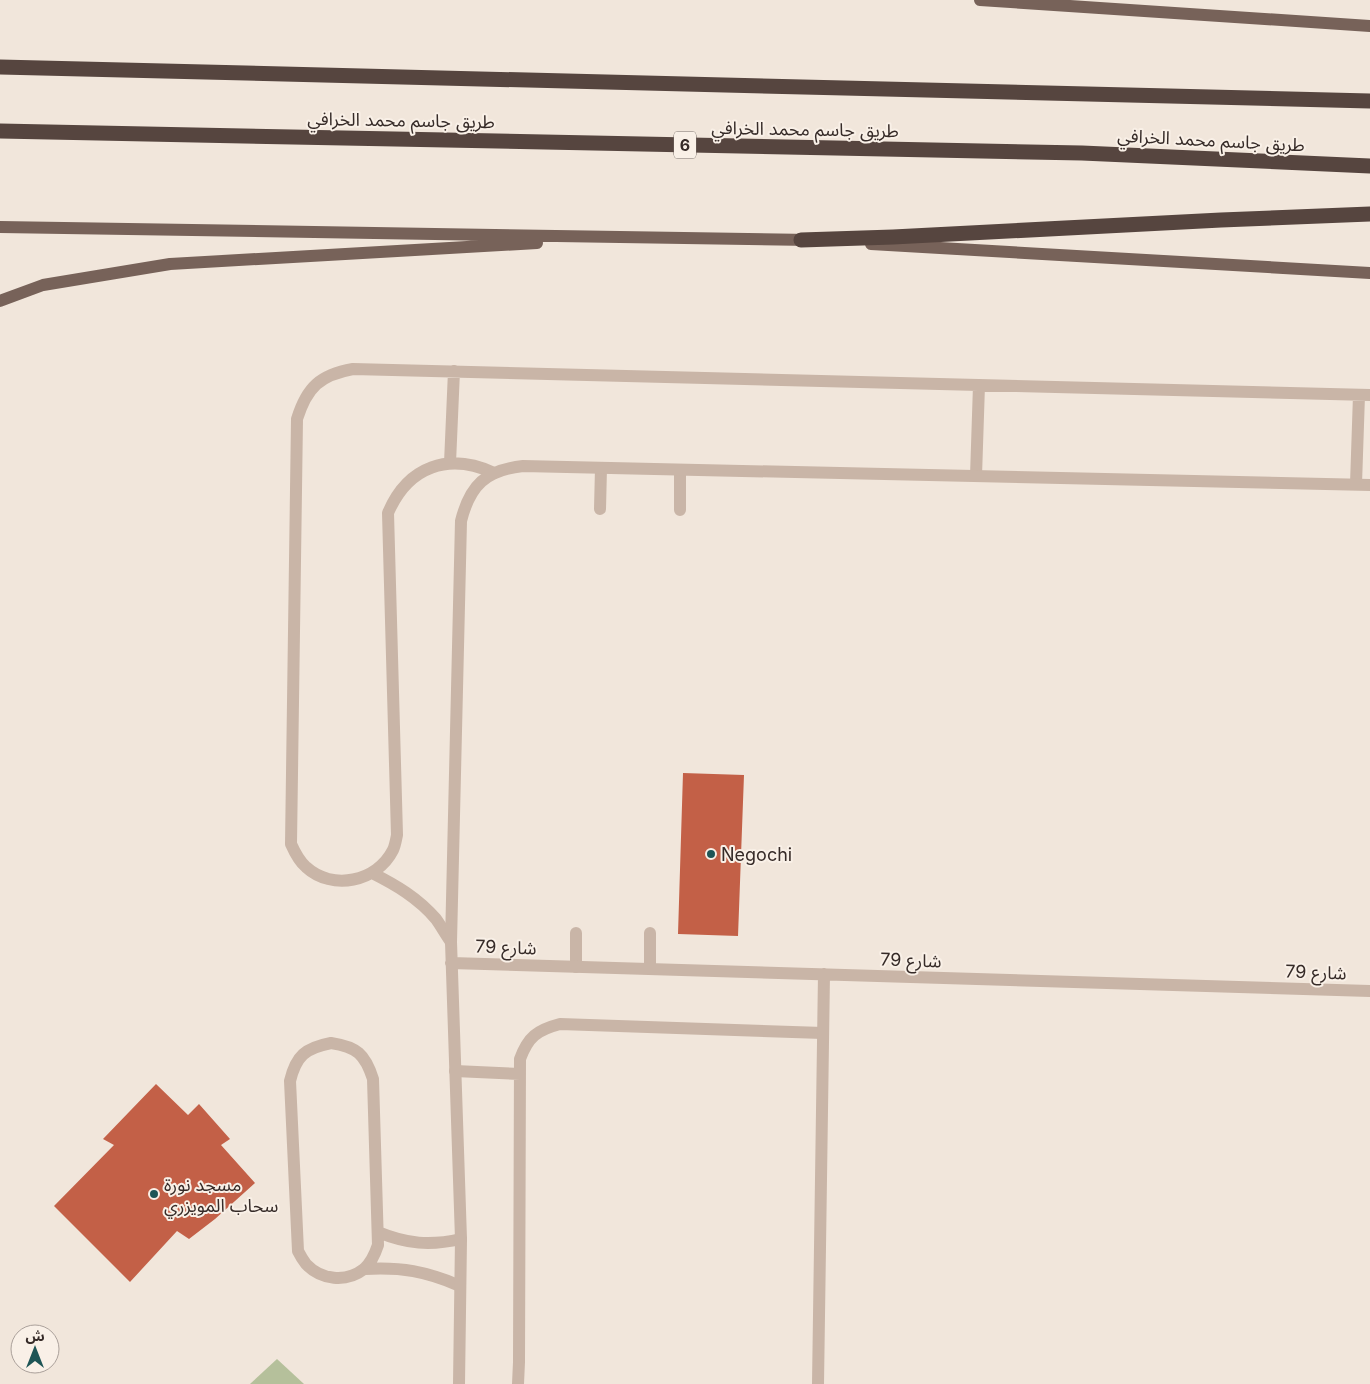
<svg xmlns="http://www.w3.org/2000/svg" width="1370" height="1384" font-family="Inter,'Noto Sans Arabic',sans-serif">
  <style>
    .green { fill: #b5c09b }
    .building { fill: #c36047 }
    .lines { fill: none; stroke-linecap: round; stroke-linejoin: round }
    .lane { stroke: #c9b5a7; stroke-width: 12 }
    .street { stroke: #c9b5a7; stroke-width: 12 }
    .primary { stroke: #776259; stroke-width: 12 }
    .highway { stroke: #56453f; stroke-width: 15 }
    .poi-dot { fill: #1e5556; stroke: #f9f0e7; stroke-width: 2 }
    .labels { text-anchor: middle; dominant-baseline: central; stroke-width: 4; stroke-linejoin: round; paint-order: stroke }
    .shield { fill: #f9f0e7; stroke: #706661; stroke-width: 1 }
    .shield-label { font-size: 16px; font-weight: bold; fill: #362b28 }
    .street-label { font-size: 18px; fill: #362b28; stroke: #f9f0e7 }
    .poi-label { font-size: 18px; fill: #362b28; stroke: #f9f0e7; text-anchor: start }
  </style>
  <rect width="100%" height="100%" fill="#f1e6db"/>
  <path class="green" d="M277,1359l27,25h-54z"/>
  <path class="building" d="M683,773l61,2 -6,161 -60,-2z
    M156,1084l32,31 11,-11 31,35 -9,6 34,38 -40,36 -26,20 -12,-8 -47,51 -76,-76 60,-61 -11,-6z"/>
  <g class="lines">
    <path class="lane" d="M450,463l4,-92
      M680,470v40
      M494,473c-45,-21 -86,-7 -106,40l9,322c-1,5 -2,11 -4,15 -16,32 -61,41 -87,17 -7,-6 -11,-14 -15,-23l6,-425c10,-32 23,-44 56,-50l1017,26
      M976,476l3,-91
      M1356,484l3,-89
      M600,509l1,-41
      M372,873c24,12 46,25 64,46 5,7 10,16 15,23
      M576,967v-34
      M650,969v-36
      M331,1043c26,4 34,11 42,36l5,166c-3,9 -7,18 -14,24 -18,14 -43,11 -58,-5 -3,-4 -6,-9 -8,-13l-8,-170c6,-25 15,-33 41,-38z
      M455,1071l65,3
      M378,1232c29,12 52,14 83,7
      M365,1269c36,-2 61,2 95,17
      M518,1384l1,-22 1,-303c8,-22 17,-29 40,-35l263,9"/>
    <path class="street" d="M451,963l919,28
      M459,1384l2,-145 -10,-297 10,-421c9,-36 25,-51 62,-55l847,19
      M818,1384l6,-410"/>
    <path class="primary" d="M980,0l390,26
      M0,227l811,13
      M871,244l499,29
      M0,301l43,-16 127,-21 367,-21"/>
    <path class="highway" d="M0,67l1370,34
      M0,131l1082,22 288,13
      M801,240l92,-3 328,-17 149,-6"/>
  </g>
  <g class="poi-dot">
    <circle cx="711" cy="854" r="5"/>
    <circle cx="154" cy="1194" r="5"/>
  </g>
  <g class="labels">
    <rect class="shield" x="674" y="131.5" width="22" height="27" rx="4"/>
    <g class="shield-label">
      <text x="685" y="145">6</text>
    </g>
    <g class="street-label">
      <text transform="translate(401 120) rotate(1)">طريق جاسم محمد الخرافي</text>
      <text transform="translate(805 129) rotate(1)">طريق جاسم محمد الخرافي</text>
      <text transform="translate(1211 140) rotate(3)">طريق جاسم محمد الخرافي</text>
      <text transform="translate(506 947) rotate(2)">شارع 79</text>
      <text transform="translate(911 960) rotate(2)">شارع 79</text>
      <text transform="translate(1316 972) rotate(2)">شارع 79</text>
    </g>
    <g class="poi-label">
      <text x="721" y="854">Negochi</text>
      <text x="164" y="1184">مسجد نورة<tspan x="164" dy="21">سحاب المويزري</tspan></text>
    </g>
  </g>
  <g transform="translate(35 1349)"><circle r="24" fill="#f9f0e7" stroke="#aba19b"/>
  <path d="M0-4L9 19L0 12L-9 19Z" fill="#1e5556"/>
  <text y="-8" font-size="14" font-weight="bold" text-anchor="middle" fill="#362b28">ش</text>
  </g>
</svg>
